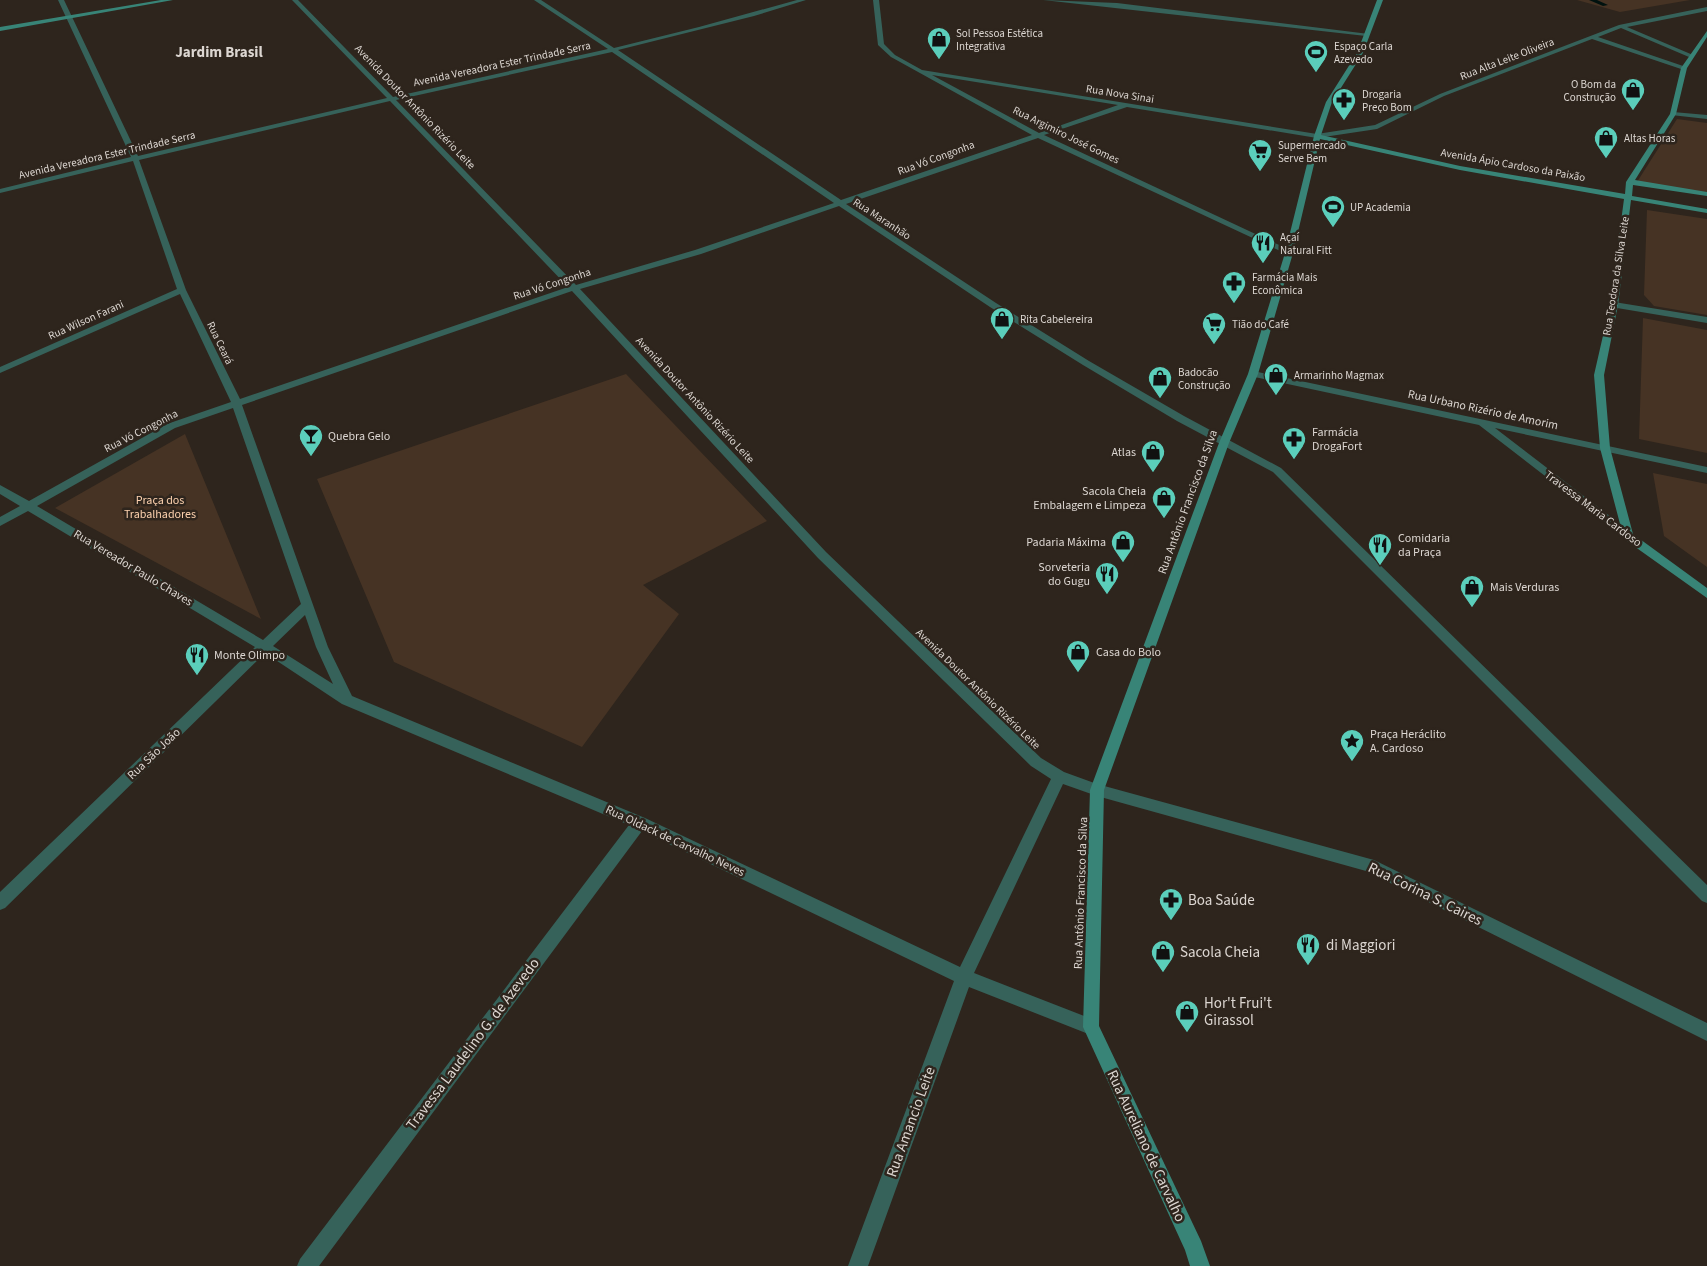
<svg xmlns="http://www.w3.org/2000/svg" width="1707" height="1266" font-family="'Source Sans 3',sans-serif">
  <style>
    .green { fill: #463324 }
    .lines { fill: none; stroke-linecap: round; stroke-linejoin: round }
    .stream { fill: #00120f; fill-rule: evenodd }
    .street { fill: #36625a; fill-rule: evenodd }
    .secondary { fill: #388477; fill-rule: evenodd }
    .labels { text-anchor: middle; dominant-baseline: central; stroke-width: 5; stroke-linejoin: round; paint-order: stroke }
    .far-poi-label { font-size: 11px; fill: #dcd6d1; stroke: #2e251d; text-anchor: start }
    .far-street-label { font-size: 11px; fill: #dcd6d1; stroke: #2e251d }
    .street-label { font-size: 12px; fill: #dcd6d1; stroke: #2e251d }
    .poi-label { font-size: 12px; fill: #dcd6d1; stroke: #2e251d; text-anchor: start }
    .park-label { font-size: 12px; fill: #fcd1ae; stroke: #2e251d }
    .far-district-label { font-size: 15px; font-weight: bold; fill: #dcd6d1; stroke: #2e251d }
    .near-street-label { font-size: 15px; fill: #dcd6d1; stroke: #2e251d }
    .near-poi-label { font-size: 15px; fill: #dcd6d1; stroke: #2e251d; text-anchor: start }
  </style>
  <rect width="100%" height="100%" fill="#2e251d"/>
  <path class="green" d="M1577,0h113l-70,12z
    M1677,119l30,4v70l-70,-11z
    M1647,210l60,9v96l-53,-9 -10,-11z
    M1643,318l64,12v123l-68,-14z
    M626,374l141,147 -124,64 36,29 -97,133 -188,-85 -77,-183z
    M185,434l76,185 -206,-111z
    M1653,473l54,11v83l-43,-31z"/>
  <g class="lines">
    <path class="stream" d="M1589,0h8l11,5 -5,1z"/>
    <path class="street" d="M58,0h6l74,156 249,-58 -95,-98h6l95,97 215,-48 -74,-49h7l73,48 85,-21 98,-27h9l-52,16 -136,34 223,150 191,-65 -141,-78 -13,-12 -5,-45h6l5,44 11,11 27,15 395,64 58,-9 65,-31 179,-69 88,-18v4l-80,16 66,28v2h-4l-68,-29 -23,9 88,30 -2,3 -92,-31 -148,57 -67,33 -60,9 -190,-31 -83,28 248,116v4h-3l-251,-117 -192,66 150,99 93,58 95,55 97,52 426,417v18l-5,-2 -429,-429 -96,-51 -94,-56 -93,-58 -151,-101 -138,48 -121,35 246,263 215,206 23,14 33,12 277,76 333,163v18l-341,-170 -269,-75 -34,-12 -89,189 123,48 2,6 -2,6 -6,2 -122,-48 -101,279h-20l106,-285 -312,-150 -323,435h-22l3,-7 329,-434 -287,-121 -77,-51 -260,255 -5,2v-18l255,-245 -227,-136 -28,15v-9l20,-11 -20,-12v-9l29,16 138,-77 64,-22 -51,-108 -180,79v-6l177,-78 -44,-128 -133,32v-4l131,-32zM612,52l222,151 -139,47 -119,35 -180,-185zM932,75l186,30 -79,28zM390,101l178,186 -328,112 -54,-109 -47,-130zM572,291l246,267 213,208 20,13 -91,188 -315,-149 -293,-122 -24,-49 -86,-242zM233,408l68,196 -38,36 -226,-134 138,-78zM305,615l11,32 17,37 -60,-38z
      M1043,0l74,3 252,31 -3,2z
      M1673,112l34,3v4l-36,-4 -1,-1z
      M1614,302l93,15v6l-96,-16 -1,-2z
      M1253,371l454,96v6l-212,-45 137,105 2,3 -6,4 -149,-115 -229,-49 -2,-2z"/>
    <path class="secondary" d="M161,0h12l-173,31v-4z
      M1377,0h6l-20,53 -31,49 -11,33 139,31 165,28 1,-12 44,-68 11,-46 26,-37v6l-20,31 -11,46 -41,66 72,12v4l-74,-11 -1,11 75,13v4l-76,-13 -13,105 -14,70 6,73 23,86 74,54v10l-83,-59 -24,-91 -6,-73 16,-70 14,-106 -164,-29 -140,-31 -27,114 -35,121 -29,69 -125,347 -5,236 102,215 9,25h-20l-5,-16 -102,-223 7,-237 129,-347 29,-69 37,-121 29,-117 12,-34 31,-49z"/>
  </g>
  <defs>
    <g id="shop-pin" transform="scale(1.25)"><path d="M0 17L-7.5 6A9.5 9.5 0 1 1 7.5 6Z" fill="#5bcebb" stroke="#2e251d"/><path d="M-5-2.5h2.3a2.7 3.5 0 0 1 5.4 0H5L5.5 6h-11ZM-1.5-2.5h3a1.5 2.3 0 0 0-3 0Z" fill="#111"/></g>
    <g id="stadium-pin" transform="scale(1.25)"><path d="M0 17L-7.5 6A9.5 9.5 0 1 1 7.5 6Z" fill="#5bcebb" stroke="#2e251d"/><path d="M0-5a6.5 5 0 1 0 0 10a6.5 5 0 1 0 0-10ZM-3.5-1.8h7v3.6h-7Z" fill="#111"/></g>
    <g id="pharmacy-pin" transform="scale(1.25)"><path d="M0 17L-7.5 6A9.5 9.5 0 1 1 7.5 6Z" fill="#5bcebb" stroke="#2e251d"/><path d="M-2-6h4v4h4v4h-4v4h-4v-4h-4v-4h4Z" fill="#111"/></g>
    <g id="supermarket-pin" transform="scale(1.25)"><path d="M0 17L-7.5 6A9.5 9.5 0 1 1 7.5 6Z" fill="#5bcebb" stroke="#2e251d"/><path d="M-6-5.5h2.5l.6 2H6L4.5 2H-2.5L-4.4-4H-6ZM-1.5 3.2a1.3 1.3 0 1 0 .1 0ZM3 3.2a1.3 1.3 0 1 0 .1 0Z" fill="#111"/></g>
    <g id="restaurant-pin" transform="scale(1.25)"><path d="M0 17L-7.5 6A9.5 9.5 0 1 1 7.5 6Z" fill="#5bcebb" stroke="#2e251d"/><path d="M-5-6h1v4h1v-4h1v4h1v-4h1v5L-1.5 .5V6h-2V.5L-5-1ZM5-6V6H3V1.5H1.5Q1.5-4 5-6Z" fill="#111"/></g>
    <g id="bar-pin" transform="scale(1.25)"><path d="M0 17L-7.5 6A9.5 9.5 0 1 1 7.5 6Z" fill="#5bcebb" stroke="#2e251d"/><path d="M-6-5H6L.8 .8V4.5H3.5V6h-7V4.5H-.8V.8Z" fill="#111"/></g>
    <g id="sight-pin" transform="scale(1.25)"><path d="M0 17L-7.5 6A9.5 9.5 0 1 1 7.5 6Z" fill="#5bcebb" stroke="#2e251d"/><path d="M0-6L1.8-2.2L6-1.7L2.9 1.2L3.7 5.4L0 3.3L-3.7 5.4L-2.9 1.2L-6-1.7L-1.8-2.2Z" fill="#111"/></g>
  </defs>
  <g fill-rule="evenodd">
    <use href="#shop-pin" x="939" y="39"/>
    <use href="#stadium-pin" x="1316" y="52"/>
    <use href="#shop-pin" x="1633" y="90"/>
    <use href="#pharmacy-pin" x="1344" y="100"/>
    <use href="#shop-pin" x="1606" y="138"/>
    <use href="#supermarket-pin" x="1260" y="151"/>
    <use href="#stadium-pin" x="1333" y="207"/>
    <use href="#restaurant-pin" x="1263" y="243"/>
    <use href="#pharmacy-pin" x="1234" y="283"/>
    <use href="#shop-pin" x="1002" y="319"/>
    <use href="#supermarket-pin" x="1214" y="324"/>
    <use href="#shop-pin" x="1276" y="375"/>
    <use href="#shop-pin" x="1160" y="378"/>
    <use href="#bar-pin" x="311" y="436"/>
    <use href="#pharmacy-pin" x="1294" y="439"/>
    <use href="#shop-pin" x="1153" y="452"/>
    <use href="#shop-pin" x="1164" y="498"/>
    <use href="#shop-pin" x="1123" y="542"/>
    <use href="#restaurant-pin" x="1380" y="545"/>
    <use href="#restaurant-pin" x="1107" y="574"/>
    <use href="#shop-pin" x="1472" y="587"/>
    <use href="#shop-pin" x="1078" y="652"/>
    <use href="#restaurant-pin" x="197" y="655"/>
    <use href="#sight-pin" x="1352" y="741"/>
    <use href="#pharmacy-pin" x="1171" y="900"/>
    <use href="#restaurant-pin" x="1308" y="945"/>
    <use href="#shop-pin" x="1163" y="952"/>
    <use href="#shop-pin" x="1187" y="1012"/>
  </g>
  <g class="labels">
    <g class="far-poi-label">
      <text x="956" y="33">Sol Pessoa Estética<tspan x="956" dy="13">Integrativa</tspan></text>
      <text x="1334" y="46">Espaço Carla<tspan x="1334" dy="13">Azevedo</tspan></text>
      <text x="1616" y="84" text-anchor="end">O Bom da<tspan x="1616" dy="13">Construção</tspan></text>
      <text x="1362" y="94">Drogaria<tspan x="1362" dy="13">Preço Bom</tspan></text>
      <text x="1624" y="138">Altas Horas</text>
      <text x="1278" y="145">Supermercado<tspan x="1278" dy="13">Serve Bem</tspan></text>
      <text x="1350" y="207">UP Academia</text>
      <text x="1280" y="237">Açaí<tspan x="1280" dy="13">Natural Fitt</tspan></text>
      <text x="1252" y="277">Farmácia Mais<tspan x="1252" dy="13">Econômica</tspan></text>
      <text x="1020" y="319">Rita Cabelereira</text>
      <text x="1232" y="324">Tião do Café</text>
      <text x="1178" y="372">Badocão<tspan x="1178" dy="13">Construção</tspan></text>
      <text x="1294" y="375">Armarinho Magmax</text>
    </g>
    <g class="far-street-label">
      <text transform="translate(1507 59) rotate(-21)">Rua Alta Leite Oliveira</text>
      <text transform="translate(502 64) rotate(-12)">Avenida Vereadora Ester Trindade Serra</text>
      <text transform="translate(1120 94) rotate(9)">Rua Nova Sinai</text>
      <text transform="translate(415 107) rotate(46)">Avenida Doutor Antônio Rizério Leite</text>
      <text transform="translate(1066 135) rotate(26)">Rua Argimiro José Gomes</text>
      <text transform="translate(107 155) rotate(-13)">Avenida Vereadora Ester Trindade Serra</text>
      <text transform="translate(936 158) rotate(-20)">Rua Vó Congonha</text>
      <text transform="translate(1513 165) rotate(10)">Avenida Ápio Cardoso da Paixão</text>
      <text transform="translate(882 219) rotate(33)">Rua Maranhão</text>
      <text transform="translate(1616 276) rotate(-81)">Rua Teodora da Silva Leite</text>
      <text transform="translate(552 284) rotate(-18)">Rua Vó Congonha</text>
      <text transform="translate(86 320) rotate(-24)">Rua Wilson Farani</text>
      <text transform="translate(220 343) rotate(64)">Rua Ceará</text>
      <text transform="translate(695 400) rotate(47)">Avenida Doutor Antônio Rizério Leite</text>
      <text transform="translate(141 431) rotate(-27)">Rua Vó Congonha</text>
      <text transform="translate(978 689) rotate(44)">Avenida Doutor Antônio Rizério Leite</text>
    </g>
    <g class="street-label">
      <text transform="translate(1483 410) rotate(12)">Rua Urbano Rizério de Amorim</text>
      <text transform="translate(1188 502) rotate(-70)">Rua Antônio Francisco da Silva</text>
      <text transform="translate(1593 509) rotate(37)">Travessa Maria Cardoso</text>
      <text transform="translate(133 568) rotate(31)">Rua Vereador Paulo Chaves</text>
      <text transform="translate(154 754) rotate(-44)">Rua São João</text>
      <text transform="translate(675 841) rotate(25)">Rua Oldack de Carvalho Neves</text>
      <text transform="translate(1081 893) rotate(-88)">Rua Antônio Francisco da Silva</text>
    </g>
    <g class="poi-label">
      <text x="1312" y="432">Farmácia<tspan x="1312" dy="14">DrogaFort</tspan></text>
      <text x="328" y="436">Quebra Gelo</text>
      <text x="1136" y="452" text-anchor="end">Atlas</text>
      <text x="1146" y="491" text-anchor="end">Sacola Cheia<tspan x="1146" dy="14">Embalagem e Limpeza</tspan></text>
      <text x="1398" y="538">Comidaria<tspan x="1398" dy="14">da Praça</tspan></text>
      <text x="1106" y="542" text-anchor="end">Padaria Máxima</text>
      <text x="1090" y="567" text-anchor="end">Sorveteria<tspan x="1090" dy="14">do Gugu</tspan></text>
      <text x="1490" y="587">Mais Verduras</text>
      <text x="1096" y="652">Casa do Bolo</text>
      <text x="214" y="655">Monte Olimpo</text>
      <text x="1370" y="734">Praça Heráclito<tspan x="1370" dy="14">A. Cardoso</tspan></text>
    </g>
    <g class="park-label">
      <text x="160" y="500">Praça dos<tspan x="160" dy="14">Trabalhadores</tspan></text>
    </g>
    <g class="far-district-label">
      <text x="219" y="52">Jardim Brasil</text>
    </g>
    <g class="near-street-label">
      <text transform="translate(1425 894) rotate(26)">Rua Corina S. Caires</text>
      <text transform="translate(473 1044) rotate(-53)">Travessa Laudelino G. de Azevedo</text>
      <text transform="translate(911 1122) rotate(-70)">Rua Amancio Leite</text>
      <text transform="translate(1146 1146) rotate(65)">Rua Aureliano de Carvalho</text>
    </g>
    <g class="near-poi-label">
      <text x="1188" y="900">Boa Saúde</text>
      <text x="1326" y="945">di Maggiori</text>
      <text x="1180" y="952">Sacola Cheia</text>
      <text x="1204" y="1003">Hor't Frui't<tspan x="1204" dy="17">Girassol</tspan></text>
    </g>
  </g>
</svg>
